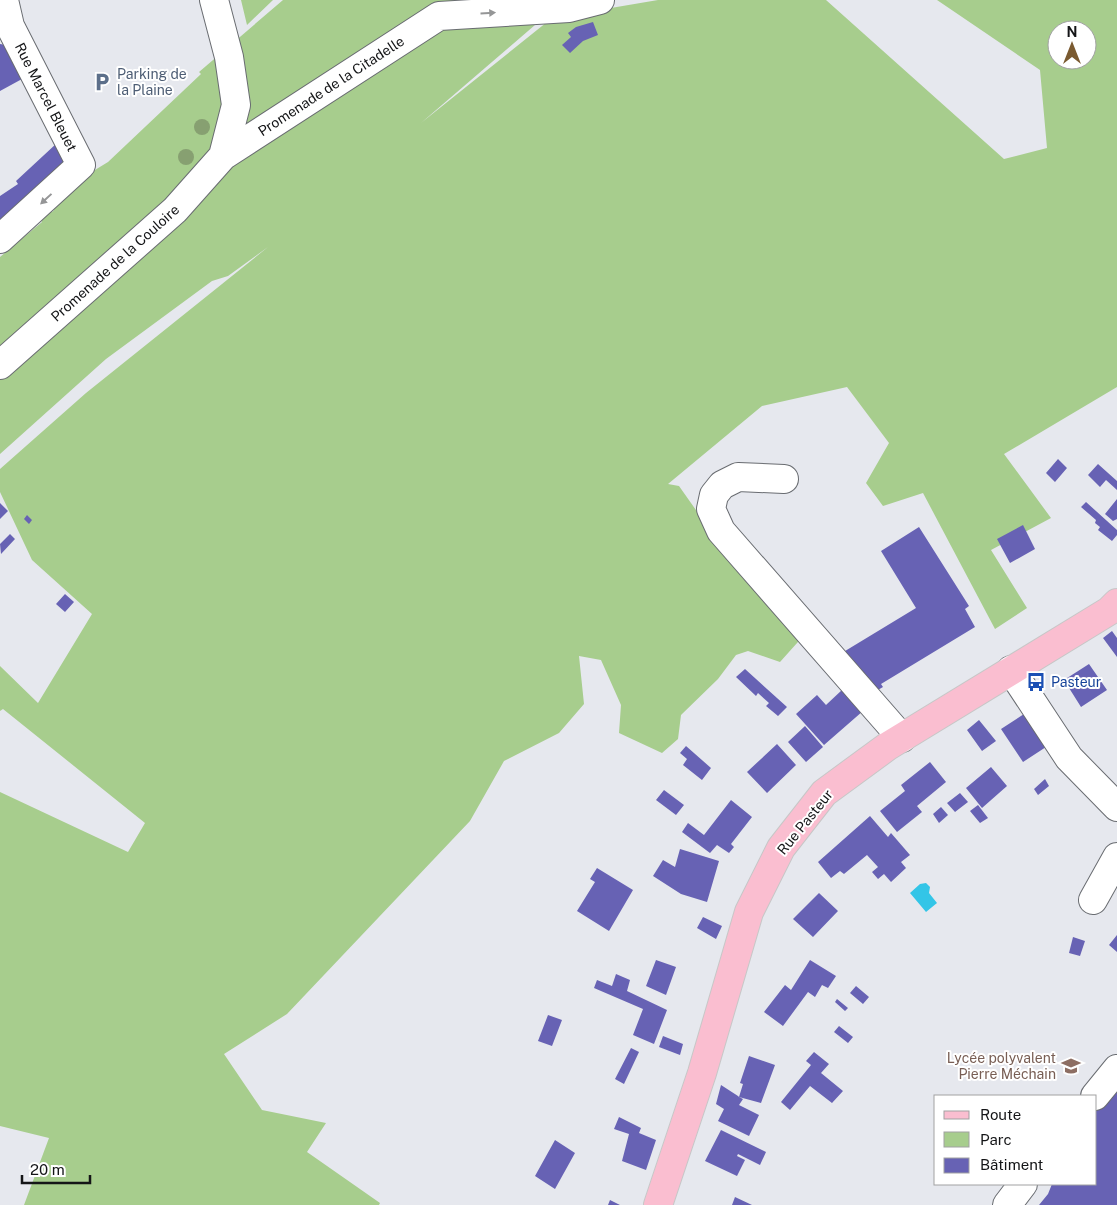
<svg xmlns="http://www.w3.org/2000/svg" width="1117" height="1205" font-family="'Public Sans',sans-serif">
  <style>
    .green { fill: #a7cd8d; fill-rule: evenodd }
    .water { fill: #33c5e7 }
    .building { fill: #6762b4 }
    .lines { fill: none; stroke-linecap: round; stroke-linejoin: round }
    .minor-casing { stroke: #696c71; stroke-width: 30 }
    .major-casing { stroke: #c7c7c7; stroke-width: 30 }
    .minor { stroke: #fff; stroke-width: 28 }
    .major { stroke: #fabed0; stroke-width: 28 }
    .tree { fill: #87a071 }
    .oneway { fill: #959697 }
    .labels { text-anchor: middle; dominant-baseline: central; stroke-width: 4; stroke-linejoin: round; paint-order: stroke }
    .service-label { font-size: 14px; fill: #4e5e75; stroke: #fff; text-anchor: start }
    .street-label { font-size: 14px; fill: #141517; stroke: #fff }
    .transit-label { font-size: 14px; fill: #164399; stroke: #fff; text-anchor: start }
    .education-label { font-size: 14px; fill: #785e54; stroke: #fff; text-anchor: end }
  </style>
  <rect width="100%" height="100%" fill="#e6e8ee"/>
  <path class="green" d="M241,0h32l-26,25z
    M283,0h281l-143,123 131,-105 106,-18h168l178,159 43,-11 -7,-78 -103,-70h180v387l-113,67 47,64 -60,32 36,58 -32,21 -72,-136 -40,13 -17,-23 23,-40 -42,-56 -85,19 -94,78 11,2 48,68 79,79 -26,29 -32,-11 -12,4 -18,24 -37,36 -3,24 -16,14 -43,-20 2,-28 -20,-45 -22,-4 5,48 -25,29 -55,28 -34,60 -183,193 -63,40 38,56 64,13 -19,29 73,51 -1,2h-355l25,-67 -49,-12v-334l128,60 17,-29 -142,-114 -3,2v-45l38,37 54,-89 -60,-54 -32,-68v-23l86,-76 182,-146 -40,29 -16,5 -106,78 -106,95v-197l42,-35 -2,-3 10,-8 2,1 2,-2 -2,-3 38,-34 18,-11 93,-88 -2,-2zM1057,30h30v30h-30z"/>
  <path class="water" d="M926,883l4,4 -1,6 8,10 -11,9 -16,-19 10,-9z"/>
  <path class="building" d="M593,22l5,13 -15,6 -13,12 -8,-8 9,-8 -3,-4 8,-6z
    M0,44l6,1 16,34 -22,12z
    M57,143l11,18 -68,64v-29l18,-12 -2,-3z
    M1058,459l9,9 -12,14 -9,-9z
    M1098,464l19,17v9l-11,-10 -6,7 -12,-12z
    M1117,499v20l-4,2 -8,-7z
    M1086,502l31,28v5l-5,6 -14,-11 2,-3 -5,-4 1,-3 -15,-13z
    M0,503l8,8 -8,8z
    M27,515l5,5 -3,4 -5,-5z
    M1023,525l12,24 -25,14 -13,-24z
    M919,527l50,79 -4,3 10,18 -94,57 2,3 -12,7 -8,17 -39,34 -28,-31 21,-19 9,10 17,-16 -21,-24 94,-57 -35,-57z
    M10,534l5,5 -14,15 -1,-10z
    M65,594l9,8 -9,10 -9,-8z
    M1112,631l5,7v19l-14,-19z
    M1089,664l18,26 -26,17 -17,-27z
    M745,669l42,38 -9,9 -12,-10 3,-3 -11,-10 -2,3 -20,-19z
    M1024,714l22,33 -23,15 -22,-33z
    M979,720l17,21 -14,10 -15,-21z
    M805,726l18,21 -17,15 -18,-20z
    M777,744l19,21 -29,28 -20,-21z
    M686,746l25,22 -9,12 -19,-15 4,-6 -7,-6z
    M930,762l16,20 -29,24 5,6 -25,20 -17,-21 25,-20 -4,-6z
    M991,767l16,19 -25,22 -16,-20z
    M1045,779l4,7 -11,9 -4,-6z
    M664,790l20,15 -8,10 -20,-15z
    M960,793l8,9 -13,10 -8,-9z
    M731,800l21,17 -21,27 3,3 -5,6 -12,-8 -7,8 -28,-21 6,-9 16,12z
    M978,805l10,13 -8,5 -10,-12z
    M941,807l7,8 -9,8 -6,-9z
    M870,816l18,21 3,-4 19,22 -9,7 5,6 -15,14 -7,-8 -6,5 -6,-7 6,-5 -11,-12 -23,19 -4,-3 -9,7 -13,-16z
    M680,849l39,12 -12,41 -26,-8 -28,-18 10,-16 12,7z
    M597,868l36,22 -24,41 -32,-20 18,-29 -5,-3z
    M819,893l19,18 -25,26 -20,-18z
    M703,917l19,9 -6,13 -19,-11z
    M1117,935v17l-8,-7z
    M1073,937l12,4 -5,15 -11,-3z
    M656,960l20,7 -10,28 -20,-9z
    M810,960l26,16 -8,12 -6,-3 -7,12 -7,-5 -25,34 -19,-14 21,-27 6,5z
    M616,974l14,6 -3,11 40,19 -13,34 -21,-9 10,-26 -49,-21 3,-8 15,6z
    M856,986l13,11 -6,7 -13,-11z
    M837,999l11,9 -3,3 -10,-9z
    M548,1015l14,5 -10,26 -14,-5z
    M839,1026l14,11 -5,6 -14,-11z
    M663,1036l20,8 -3,11 -21,-8z
    M631,1048l8,4 -15,32 -9,-5z
    M814,1052l15,12 -8,9 22,18 -11,12 -22,-17 -20,24 -9,-8 30,-37 -5,-4z
    M749,1056l26,9 -14,38 -22,-6 4,2 -4,6 20,10 -10,21 -31,-15 6,-12 -8,-5 5,-19 17,11 1,1 4,-13 -3,-1z
    M1117,1083v122h-78l9,-11 4,-10h44v-73z
    M619,1117l22,11 -2,5 17,7 -10,30 -24,-9 7,-27 -15,-5z
    M721,1130l45,22 -6,13 -22,-11 -1,2 8,4 -8,16 -32,-15z
    M555,1140l20,13 -20,36 -20,-13z
    M735,1197l17,8h-20z
    M610,1200l10,5h-12z"/>
  <g class="lines">
    <g class="minor-casing">
      <path id="minor" d="M223,156l216,-140 130,-8 31,-8
        M0,239l81,-74 -71,-139 -6,-26
        M0,365l175,-155 48,-54 13,-51 -7,-48 -15,-57
        M784,479l-46,-2 -16,8 -8,10 -3,14 10,22 181,207
        M1011,670l58,88 48,49
        M1093,900l24,-43
        M1095,1096l22,-27
        M1007,1205l16,-21"/>
    </g>
    <g class="major-casing">
      <path id="major" d="M658,1205l44,-132 47,-161 32,-64 43,-55 64,-47 221,-135 8,-8"/>
    </g>
    <use href="#minor" class="minor"/>
    <use href="#major" class="major"/>
  </g>
  <g class="tree">
    <circle cx="202" cy="127" r="8"/>
    <circle cx="186" cy="157" r="8"/>
  </g>
  <defs><path id="oneway-solid" d="M-6-.8H1V-3.2L6.5 0L1 3.2V.8H-6Z" transform="scale(1.25)"/></defs>
  <g class="oneway">
    <use href="#oneway-solid" transform="translate(488 13) rotate(-3)"/>
    <use href="#oneway-solid" transform="translate(46 199) rotate(137)"/>
  </g>
  <defs>
    <g id="parking-bare" transform="scale(1.5)"><path d="M-3.5-5.5H1a3.5 3.5 0 0 1 0 7H-1V5.5H-3.5ZM-1-3.4V-.6H.8a1.4 1.4 0 0 0 0-2.8Z" fill="#5c6f8a" stroke="#fff" stroke-width="2.5" paint-order="stroke"/></g>
    <g id="bus-bare" transform="scale(1.5)"><path d="M-5-6H5V4H4V6H2V4H-2V6H-4V4H-5ZM-3.5-4V0h7V-4ZM-3.5 1.2v1.5H-2V1.2ZM2 1.2v1.5H3.5V1.2Z" fill="#1a4fb4" stroke="#fff" stroke-width="2.5" paint-order="stroke"/></g>
    <g id="school-bare" transform="scale(1.5)"><path d="M0-5L7-2L0 1L-7-2ZM-4 1L0 2.5L4 1V4Q0 6-4 4Z" fill="#8d6e63" stroke="#fff" stroke-width="2.5" paint-order="stroke"/></g>
  </defs>
  <g fill-rule="evenodd">
    <use href="#parking-bare" x="102" y="82"/>
    <use href="#bus-bare" x="1036" y="682"/>
    <use href="#school-bare" x="1071" y="1066"/>
  </g>
  <g class="labels">
    <g class="service-label">
      <text x="117" y="74">Parking de<tspan x="117" dy="16">la Plaine</tspan></text>
    </g>
    <g class="street-label">
      <text transform="translate(331 86) rotate(-33)">Promenade de la Citadelle</text>
      <text transform="translate(46 97) rotate(63)">Rue Marcel Bleuet</text>
      <text transform="translate(115 263) rotate(-42)">Promenade de la Couloire</text>
      <text transform="translate(805 822) rotate(-51)">Rue Pasteur</text>
    </g>
    <g class="transit-label">
      <text x="1051" y="682">Pasteur</text>
    </g>
    <g class="education-label">
      <text x="1056" y="1058">Lycée polyvalent<tspan x="1056" dy="16">Pierre Méchain</tspan></text>
    </g>
  </g>
  <rect x="934" y="1095" width="162" height="90" fill="#ffffff" stroke="#a1a1a2"/>
  <rect x="944" y="1111" width="25" height="8" fill="#fabed0" stroke="#a1a1a2"/>
  <text x="980" y="1120" font-size="15" fill="#141517">Route</text>
  <rect x="944" y="1132" width="25" height="15" fill="#a7cd8d" stroke="#a1a1a2"/>
  <text x="980" y="1145" font-size="15" fill="#141517">Parc</text>
  <rect x="944" y="1158" width="25" height="15" fill="#6762b4" stroke="#a1a1a2"/>
  <text x="980" y="1170" font-size="15" fill="#141517">Bâtiment</text>
  <g transform="translate(1072 45)"><circle r="24" fill="#ffffff" stroke="#a1a1a2"/>
  <path d="M0-4L9 19L0 12L-9 19Z" fill="#7a5a30"/>
  <text y="-8" font-size="14" font-weight="bold" text-anchor="middle" fill="#141517">N</text>
  </g>
  <path d="M22 1175v8h68v-8" fill="none" stroke="#141517" stroke-width="2.5"/>
  <text x="30" y="1175" font-size="15" fill="#141517" stroke="#ffffff" stroke-width="4" paint-order="stroke">20 m</text>
</svg>
